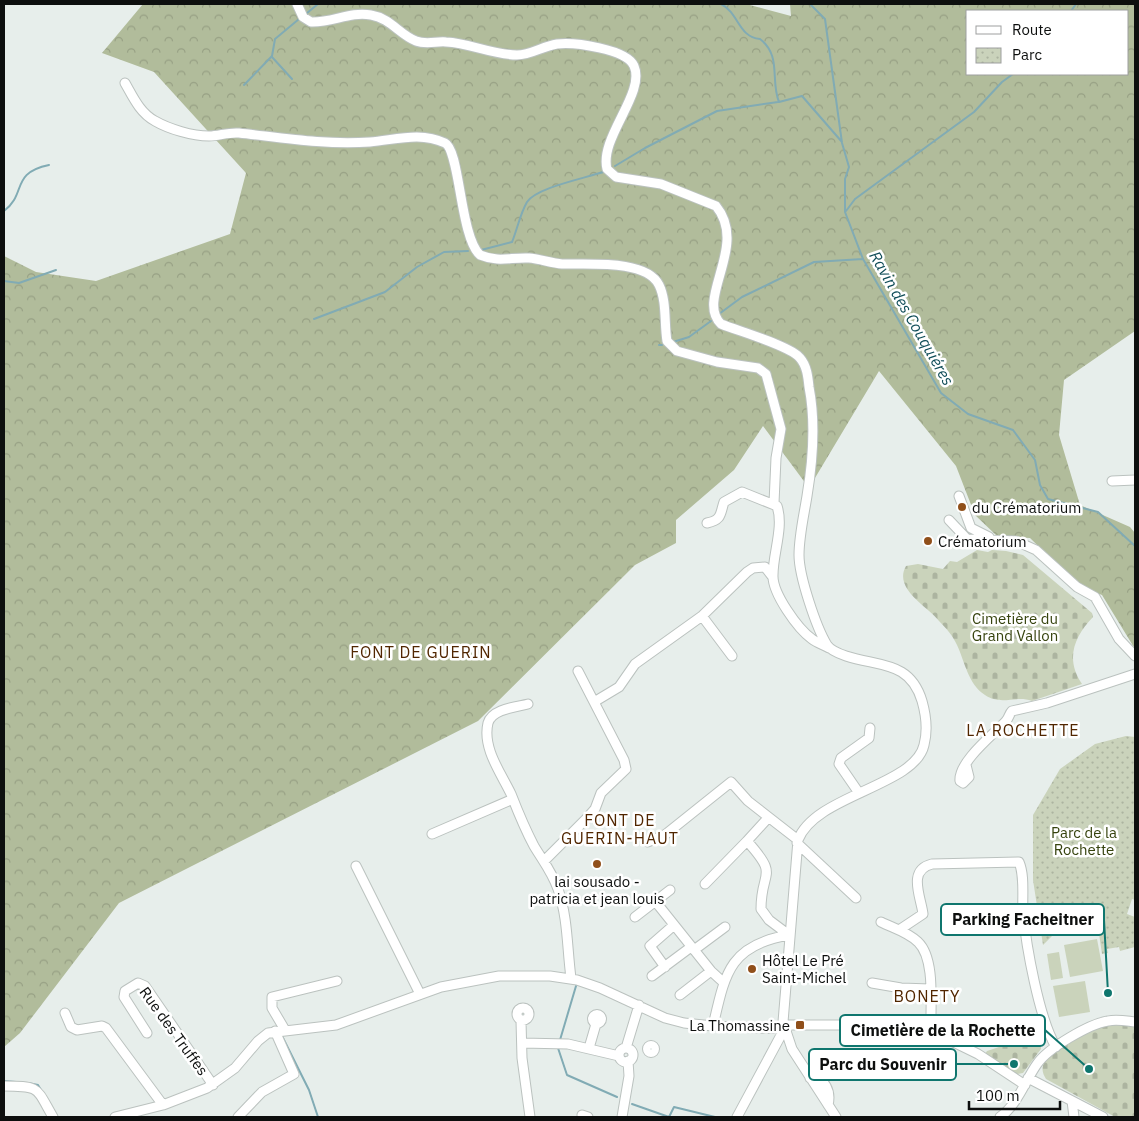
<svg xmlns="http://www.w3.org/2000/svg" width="1139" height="1121" font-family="'IBM Plex Sans',sans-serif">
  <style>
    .grass { fill: #cad3bb }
    .forest { fill: url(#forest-crowns); fill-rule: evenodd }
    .cemetery { fill: url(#cemetery-stones) }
    .park { fill: url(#park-dots) }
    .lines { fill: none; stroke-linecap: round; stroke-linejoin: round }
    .stream { stroke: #81abb4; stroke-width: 2 }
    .minor-casing { stroke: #bbc2bf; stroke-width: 11 }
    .minor { stroke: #fff; stroke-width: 9 }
    .poi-dot { fill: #904f1a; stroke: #fff; stroke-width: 2 }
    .labels { text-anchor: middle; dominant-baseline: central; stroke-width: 5; stroke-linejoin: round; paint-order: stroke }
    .poi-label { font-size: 15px; fill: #0d0f0e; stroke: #fff; text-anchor: start }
    .park-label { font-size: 15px; fill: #36430e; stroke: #fff }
    .street-label { font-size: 15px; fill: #0d0f0e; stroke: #fff }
    .water-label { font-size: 16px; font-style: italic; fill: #104d58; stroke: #fff }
    .neighbourhood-label { font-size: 16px; letter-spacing: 1px; fill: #512600; stroke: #fff }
    .leader { fill: none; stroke: #0f766e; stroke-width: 2 }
    .callout-dot { fill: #0f766e; stroke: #fff; stroke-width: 2 }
    .callout { fill: #fff; stroke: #0f766e; stroke-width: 2 }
    .callout-label { font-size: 16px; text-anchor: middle; font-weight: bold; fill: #0d0f0e }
  </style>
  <defs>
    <pattern id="forest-crowns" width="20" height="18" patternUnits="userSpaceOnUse" patternTransform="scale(1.25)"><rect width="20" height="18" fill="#b1bc9b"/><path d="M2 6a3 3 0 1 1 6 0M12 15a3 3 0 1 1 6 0" fill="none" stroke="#97a084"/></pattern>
    <pattern id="cemetery-stones" width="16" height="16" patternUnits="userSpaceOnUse" patternTransform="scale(1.25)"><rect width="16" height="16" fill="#cad3bb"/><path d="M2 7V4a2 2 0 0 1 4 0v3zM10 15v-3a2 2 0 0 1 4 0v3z" fill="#acb4a0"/></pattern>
    <pattern id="park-dots" width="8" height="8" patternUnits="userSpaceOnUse" patternTransform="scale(1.25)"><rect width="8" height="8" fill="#cad3bb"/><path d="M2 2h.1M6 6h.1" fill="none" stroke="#acb4a0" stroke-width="1.8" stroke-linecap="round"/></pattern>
  </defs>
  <rect width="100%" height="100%" fill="#e7eeeb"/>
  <path class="grass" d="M1097,939l6,32 -33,6 -6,-32z
    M1059,952l4,26 -12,2 -4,-26z
    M1085,981l5,31 -31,5 -6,-31z"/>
  <path class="forest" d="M143,4h603l45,12 -1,-12h345v327l-71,49 -5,55 21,70 50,22 5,6v116l-33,-54 -23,-9 -49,-48 -33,-2 -22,-21 -19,-49 -77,-95 -70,117 -46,-62 -29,44 -58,50v23l-41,22 -157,156 -359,182 -99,130 -16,14v-791l32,16 60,9 134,-47 16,-61 -92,-101 -52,-19zM968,11h160v63h-160z"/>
  <path class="cemetery" d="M977,550l11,2 4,-2 14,1 17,4 69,58 1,4c-19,20 -28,42 -11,67l-50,17c-16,-6 -31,5 -47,-6 -17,-11 -20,-33 -28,-50 -4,-9 -11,-17 -18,-24 -12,-15 -46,-32 -33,-55l12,-2 25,5 7,-8 7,1z
    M1117,1024l18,2v91h-20l-69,-38c-3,-5 -5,-10 -2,-16 5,-9 50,-35 61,-38 3,-1 8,-1 12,-1z
    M1008,1044l33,2v3l-18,24 -12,2 -26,-21 2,-3z"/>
  <path class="park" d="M1126,736l9,1v163l-3,-1 -5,15 8,3v30l-15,4 -1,-4 -12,2 1,4 -6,1 -4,-27 -46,9 -9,9 -10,-65v-65l27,-46 35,-25z"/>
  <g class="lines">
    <path class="stream" d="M721,4c18,9 17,33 39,35 22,17 10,41 19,63l23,-6 40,46
      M810,4l15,15 17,124 7,24 -4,12v33l18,47 78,134 27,21 45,16 22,30 5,25 8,14 50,13 37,34
      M1071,11l5,-7
      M307,13l11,-9
      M272,57l20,22
      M244,85l28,-29 3,-17 24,-20
      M615,166l30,-18 72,-37 61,-9
      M4,211c23,-17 6,-38 45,-46
      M846,211l9,-12 119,-87 28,-30 11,-8
      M481,250l31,-8c5,-12 8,-28 15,-40 10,-15 60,-24 79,-31
      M4,281l15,2 37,-13
      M719,314l23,-17 72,-35 49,-3
      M314,319l71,-27 32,-25 27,-15 24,-1
      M673,342l16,-5 22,-16
      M659,345h3
      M282,1036l27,54 9,27
      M560,1040l16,-54
      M558,1048l9,27 50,22
      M4,1081l12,1
      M28,1083l10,2 3,5
      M632,1104l37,13 5,-10 41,10"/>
    <g class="minor-casing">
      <path id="minor" d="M297,4l6,13 8,5c21,1 39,-11 60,-7 19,3 29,20 45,26 10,4 21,0 30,1 24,1 47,13 71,13 14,0 26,-9 40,-11 17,-2 70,5 77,22 12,27 -35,72 -27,103l9,8 45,7 55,22c33,40 -21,93 5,118 17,7 70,22 79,34 7,8 8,19 9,29 7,36 4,73 -2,109 -3,19 -8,40 -8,59 0,21 17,72 28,90 4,6 13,9 19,11 34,11 64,5 76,45 4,14 6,29 2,44 -9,41 -109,50 -126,95l-15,182 9,27 44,68
        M125,83c8,14 15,30 30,38 14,8 37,15 54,15 10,0 19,-4 30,-3 45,5 85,12 131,9 25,-2 50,-11 75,1 15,7 15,94 35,112 20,8 30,2 49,3 11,1 22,5 33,6 25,1 84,-5 97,21 8,16 5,39 8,56l10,10 40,11 41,6 8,6 15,55 -5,29 -2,45
        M1112,481l23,-1
        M959,496l12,32 18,9
        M949,520l18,19 49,2 20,9 41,37 18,10 24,42 16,17
        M707,523c15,-3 13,-9 17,-21l18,-10 35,14c7,21 -4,47 -4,69 -1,18 25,54 39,64 5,4 12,6 17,9
        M702,616l30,40
        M594,702l25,-15 16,-23 67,-48 45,-44 6,-4 12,-1 7,9
        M528,704c-12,3 -36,5 -40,19 -6,25 13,50 23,71 7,18 14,35 23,52 9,15 18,26 24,43 10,29 9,59 13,89
        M966,765l3,12 -6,6 -3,-2c-2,-19 34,-47 46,-60 3,-3 3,-7 6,-10l35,-8 88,-29
        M859,793l-20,-29 2,-6 28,-20 1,-10
        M768,818l-21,23c33,37 14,28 14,68l8,11 20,15
        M432,834l81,-35
        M648,842l18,-8 65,-52 17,19 50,39
        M797,843l59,55
        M545,860l42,-42 8,-9 6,-16 25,-24 -2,-9 -46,-89
        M356,866l64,128
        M705,884l42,-43
        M655,901l56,70 12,11
        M635,917l35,-27
        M881,922c12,6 27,10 37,20 18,17 12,65 13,89
        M899,930l24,-16c-2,-17 -16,-44 9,-50l87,-2c6,14 3,34 4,50 3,33 16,107 33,135
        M694,950l31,-23
        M665,967l-15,-21 24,-21
        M652,976l39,-29
        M872,983l29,5 29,1
        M680,995l31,-24
        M517 1014a6 6 0 1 1 12 0a6 6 0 1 1-12 0Z
        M65,1013l6,14 6,3 25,-4 4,2 57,77
        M592.5 1019a4.5 4.5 0 1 1 9 0a4.5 4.5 0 1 1-9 0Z
        M521,1021l1,37 8,59
        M784,1025h93l54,6 47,23 47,31
        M713,1026c12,-52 16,-81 76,-91
        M285,1030l-13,-22v-11l65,-16
        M147,1033l-23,-36 1,-6 13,-8 7,3 68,99
        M522,1043l46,1 51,12
        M647.5 1049a3.5 3.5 0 1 1 7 0a3.5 3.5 0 1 1-7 0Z
        M589,1048l7,-24
        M626,1048l13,-43
        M619 1055a7 7 0 1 1 14 0a7 7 0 1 1-14 0Z
        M810,1078l7,-2c9,7 14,17 11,29
        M1028,1078l75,39
        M4,1086c37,0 32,2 49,31
        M1072,1101l2,16
        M582,1115l6,2
        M115,1117l48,-12 44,-17 28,-20 23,-27 10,-8 68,-8 105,-38 58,-11h51l27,4 23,8 65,30 19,5 29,3 72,3
        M238,1117l24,-25 32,-18 -19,-43
        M622,1117l7,-41 -1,-15
        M737,1117l43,-80 5,-5
        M1000,1117c18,-13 25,-36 37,-53 11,-16 52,-40 71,-43 9,-2 18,0 27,1"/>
    </g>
    <use href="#minor" class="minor"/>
  </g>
  <g class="poi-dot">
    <circle cx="962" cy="507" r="5"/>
    <circle cx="928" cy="541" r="5"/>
    <circle cx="597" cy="864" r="5"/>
    <circle cx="752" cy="969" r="5"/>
    <rect x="795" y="1020" width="10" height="10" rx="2.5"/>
  </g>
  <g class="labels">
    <g class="poi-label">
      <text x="972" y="507">du Crématorium</text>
      <text x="938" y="541">Crématorium</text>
      <text x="597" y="881" text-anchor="middle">lai sousado -<tspan x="597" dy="17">patricia et jean louis</tspan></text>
      <text x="762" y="960">Hôtel Le Pré<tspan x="762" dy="17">Saint-Michel</tspan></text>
      <text x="790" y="1025" text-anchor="end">La Thomassine</text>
    </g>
    <g class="park-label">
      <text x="1015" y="618">Cimetière du<tspan x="1015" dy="17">Grand Vallon</tspan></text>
      <text x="1084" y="832">Parc de la<tspan x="1084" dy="17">Rochette</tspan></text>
    </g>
    <g class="street-label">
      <text transform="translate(174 1031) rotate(54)">Rue des Truffes</text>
    </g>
    <g class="water-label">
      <text transform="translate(912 318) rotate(60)">Ravin des Couquiéres</text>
    </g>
    <g class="neighbourhood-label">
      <text x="421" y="652">FONT DE GUERIN</text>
      <text x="1023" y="730">LA ROCHETTE</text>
      <text x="620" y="820">FONT DE<tspan x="620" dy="18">GUERIN-HAUT</tspan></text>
      <text x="927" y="996">BONETY</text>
    </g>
  </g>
  <path class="leader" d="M1108 993L1104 920M1089 1069L1045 1030M1014 1064L956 1064"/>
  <g class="callout-dot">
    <circle cx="1108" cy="993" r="5"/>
    <circle cx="1089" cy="1069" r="5"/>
    <circle cx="1014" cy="1064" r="5"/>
  </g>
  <g class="callout">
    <rect x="941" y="904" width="163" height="31" rx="5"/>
    <rect x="840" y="1015" width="205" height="31" rx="5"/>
    <rect x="809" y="1049" width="147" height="31" rx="5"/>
  </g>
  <g class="callout-label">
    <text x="1023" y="925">Parking Facheitner</text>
    <text x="943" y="1036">Cimetière de la Rochette</text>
    <text x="883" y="1070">Parc du Souvenir</text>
  </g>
  <rect width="1139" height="1121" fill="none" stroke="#0d0f0e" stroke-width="10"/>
  <rect x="966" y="10" width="162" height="65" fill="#ffffff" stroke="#9e9f9f"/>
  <rect x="976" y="26" width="25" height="8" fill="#ffffff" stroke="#9e9f9f"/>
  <text x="1012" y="35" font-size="15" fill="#0d0f0e">Route</text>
  <rect x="976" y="48" width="25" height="15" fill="url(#park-dots)" stroke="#9e9f9f"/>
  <text x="1012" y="60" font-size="15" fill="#0d0f0e">Parc</text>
  <path d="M969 1101v8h91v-8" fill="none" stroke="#0d0f0e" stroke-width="2.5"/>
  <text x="976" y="1101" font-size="15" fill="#0d0f0e" stroke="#ffffff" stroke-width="4" paint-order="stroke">100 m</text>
</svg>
